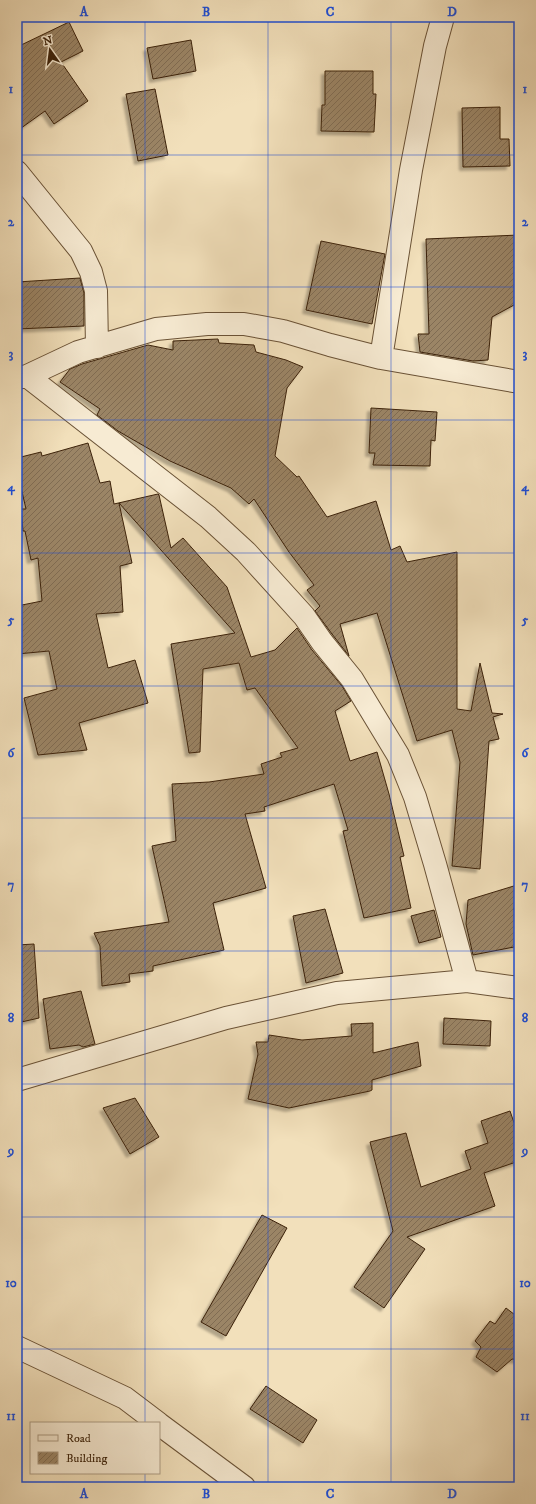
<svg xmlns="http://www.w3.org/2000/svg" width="536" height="1504" font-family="'IM FELL DW Pica',serif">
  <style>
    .building { fill: url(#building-hatch); stroke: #3c220a; filter: url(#shadow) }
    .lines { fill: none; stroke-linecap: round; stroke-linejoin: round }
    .minor-casing { stroke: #6a5236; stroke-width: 24 }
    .tertiary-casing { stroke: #6a5236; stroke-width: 24 }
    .minor { stroke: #f7ebd3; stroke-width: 22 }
    .tertiary { stroke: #f7ebd3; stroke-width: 22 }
    .grid { fill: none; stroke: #1d4ed8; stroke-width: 1; stroke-opacity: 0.55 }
    .neatline { fill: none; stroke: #1d4ed8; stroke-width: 1.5 }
    .grid-label { font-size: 13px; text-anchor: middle; font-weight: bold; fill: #1d4ed8 }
  </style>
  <defs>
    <pattern id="building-hatch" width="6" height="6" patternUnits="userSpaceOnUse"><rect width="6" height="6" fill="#9b8566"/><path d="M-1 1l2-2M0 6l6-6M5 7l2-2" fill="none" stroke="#806c52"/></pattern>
    <filter id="shadow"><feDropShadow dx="-3.5" dy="3.5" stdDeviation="1" flood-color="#0004"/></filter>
  </defs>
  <rect width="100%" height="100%" fill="#f2e0bb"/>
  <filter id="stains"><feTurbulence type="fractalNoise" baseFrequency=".005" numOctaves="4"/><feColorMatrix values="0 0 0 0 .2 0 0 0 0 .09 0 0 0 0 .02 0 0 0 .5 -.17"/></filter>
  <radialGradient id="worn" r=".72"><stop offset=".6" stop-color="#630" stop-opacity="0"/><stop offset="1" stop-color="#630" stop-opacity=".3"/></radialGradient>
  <path class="building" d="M69,22l14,29 -22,11 27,39 -34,23 -9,-13 -28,20v-84z
    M191,40l5,31 -43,8 -6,-31z
    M325,71h48v23h3l-2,38 -53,-1 1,-26h3z
    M155,89l13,66 -30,6 -12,-67z
    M500,107v32h9l1,27 -47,1 -1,-59z
    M519,235v19l-4,15 4,30 -5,6 -22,12 -4,43 -15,1 -53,-9 -2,-18h11l-3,-95z
    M321,241l64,13 -13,70 -66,-14z
    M80,278l4,15v33l-67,3v-47z
    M218,339l1,4 35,2 2,7 30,8 17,7 -16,21 -12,68 22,21 2,-1 28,41 49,-16 15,49 9,-4 7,16 50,-10v157l14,2 9,-48 12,50 11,1 -10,3 6,22 -10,2 -9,128 -28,-3 8,-104 -8,-32 -35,11 -40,-128 -37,11 9,32 -17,-22 -17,-23 5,-5 -13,-16 7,-5 -25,-33 -35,-53 -5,5 -18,-16 -61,-27 -52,-30 -21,-16 3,-6 -40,-27 10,-13 12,-5 66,-19 25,5v-9z
    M371,408l66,4 -2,29 -4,-1 -1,26 -57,-1 2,-12h-6z
    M88,443l12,40 10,-2 4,23 44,-10 1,1 12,53 12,-10 44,49 24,70 24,-7 22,-22 15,22 30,36 9,15 -16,10 15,50 27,-9 12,42 15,62 -4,1 11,51 -47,10 -21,-87 5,-1 -14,-46 -70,23 1,4 -20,3 21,74 -53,15 11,47 -71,16v5l-24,3 1,8 -28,4 -2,-40 -6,-13 75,-11 -17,-76 24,-5 -4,-57 37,-2 55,-8 -3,-10 21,-7 -2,-4 18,-5 -43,-60 -8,2 -8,-27 -36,6 -3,83 -11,1 -18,-109 64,-11 -116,-130 13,60 -12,3 3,46 -27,2 12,54 27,-8 13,43 -69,20 8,27 -49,5 -14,-57 33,-9 -8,-38 -32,3v-48l25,-5 -4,-43 -7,2 -6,-29h-2l-2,-22h5l-9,-39v-12l24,-6 1,4z
    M517,885l-3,25 5,-1v37l-46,9 -7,-31 2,-24z
    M325,909l18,64 -37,10 -13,-67z
    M434,910l7,27 -22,6 -8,-27z
    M34,944l5,74 -22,5v-78z
    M81,991l14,53 -12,3 -4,-2 -29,4 -7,-50z
    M444,1018l47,3 -1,25 -47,-2z
    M373,1023v30l45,-11 3,24 -49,14v10l-2,1 -81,17 -41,-9 10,-45 -2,-12h12l1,-7 33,5 50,-4 -1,-12z
    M135,1098l24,39 -29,17 -27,-46z
    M510,1111l9,26v24l-35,12 11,33 -88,31 18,12 -41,59 -30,-21 39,-56 -23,-89 36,-9 15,54 50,-18 -6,-18 23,-8 -7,-22z
    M262,1215l25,13 -61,108 -25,-14z
    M506,1308l13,10v42l-7,-1 -15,13 -21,-15 5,-10 -6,-6 15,-20 5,3z
    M266,1386l51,34 -14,23 -53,-34z"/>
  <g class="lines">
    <g class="minor-casing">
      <path id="minor" d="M17,172l64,79 10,21 5,19 1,56
        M381,358l30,-188 24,-124 8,-29
        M27,376l181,141 38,35 58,64 18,26 30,37 46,76 17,42 20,67 32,117
        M17,378l10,-2 51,-24 78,-23 51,-5h37l39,7 47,14 51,13 138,24
        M17,1080l209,-62 111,-25 130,-12 52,7"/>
    </g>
    <g class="tertiary-casing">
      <path id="tertiary" d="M17,1347l108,51 33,25
        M159,1424l85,63"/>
    </g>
    <use href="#minor" class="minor"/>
    <use href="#tertiary" class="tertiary"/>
  </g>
  <path class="grid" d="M145,17v1406M268,17v1470M391,17v1470M17,155h502M17,287h502M17,420h502M17,553h502M17,686h502M17,818h502M17,951h502M17,1084h502M17,1217h502M17,1349h502M145,1473v14"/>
  <rect width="536" height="1504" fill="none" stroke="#f2e0bb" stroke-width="44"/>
  <rect x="30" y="1422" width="130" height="52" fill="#f7ebd3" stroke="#ac9b83"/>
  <rect x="38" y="1435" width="20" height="6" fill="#f7ebd3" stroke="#ac9b83"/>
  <text x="66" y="1442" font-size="12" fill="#3c220a">Road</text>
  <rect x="38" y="1452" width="20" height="12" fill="url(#building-hatch)" stroke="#ac9b83"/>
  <text x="66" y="1462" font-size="12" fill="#3c220a">Building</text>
  <g transform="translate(50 50) rotate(346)" stroke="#f7ebd3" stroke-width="3" paint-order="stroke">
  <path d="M0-3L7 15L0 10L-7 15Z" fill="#3c220a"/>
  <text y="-6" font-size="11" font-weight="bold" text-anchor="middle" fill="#3c220a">N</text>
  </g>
  <rect x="22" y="22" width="492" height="1460" class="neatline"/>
  <g class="grid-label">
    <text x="84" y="16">A</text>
    <text x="206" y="16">B</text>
    <text x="330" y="16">C</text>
    <text x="452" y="16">D</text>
    <text x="11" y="93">1</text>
    <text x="525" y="93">1</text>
    <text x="11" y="226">2</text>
    <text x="525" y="226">2</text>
    <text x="11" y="358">3</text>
    <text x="525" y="358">3</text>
    <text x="11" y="491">4</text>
    <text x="525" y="491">4</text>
    <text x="11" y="624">5</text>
    <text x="525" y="624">5</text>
    <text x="11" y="757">6</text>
    <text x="525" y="757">6</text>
    <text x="11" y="889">7</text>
    <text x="525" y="889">7</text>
    <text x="11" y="1022">8</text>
    <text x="525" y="1022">8</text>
    <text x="11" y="1155">9</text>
    <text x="525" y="1155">9</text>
    <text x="11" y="1287">10</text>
    <text x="525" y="1287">10</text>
    <text x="11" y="1420">11</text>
    <text x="525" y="1420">11</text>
    <text x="84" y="1498">A</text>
    <text x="206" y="1498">B</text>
    <text x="330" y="1498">C</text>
    <text x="452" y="1498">D</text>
  </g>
  <rect width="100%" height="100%" filter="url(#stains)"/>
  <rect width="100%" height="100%" fill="url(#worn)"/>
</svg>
